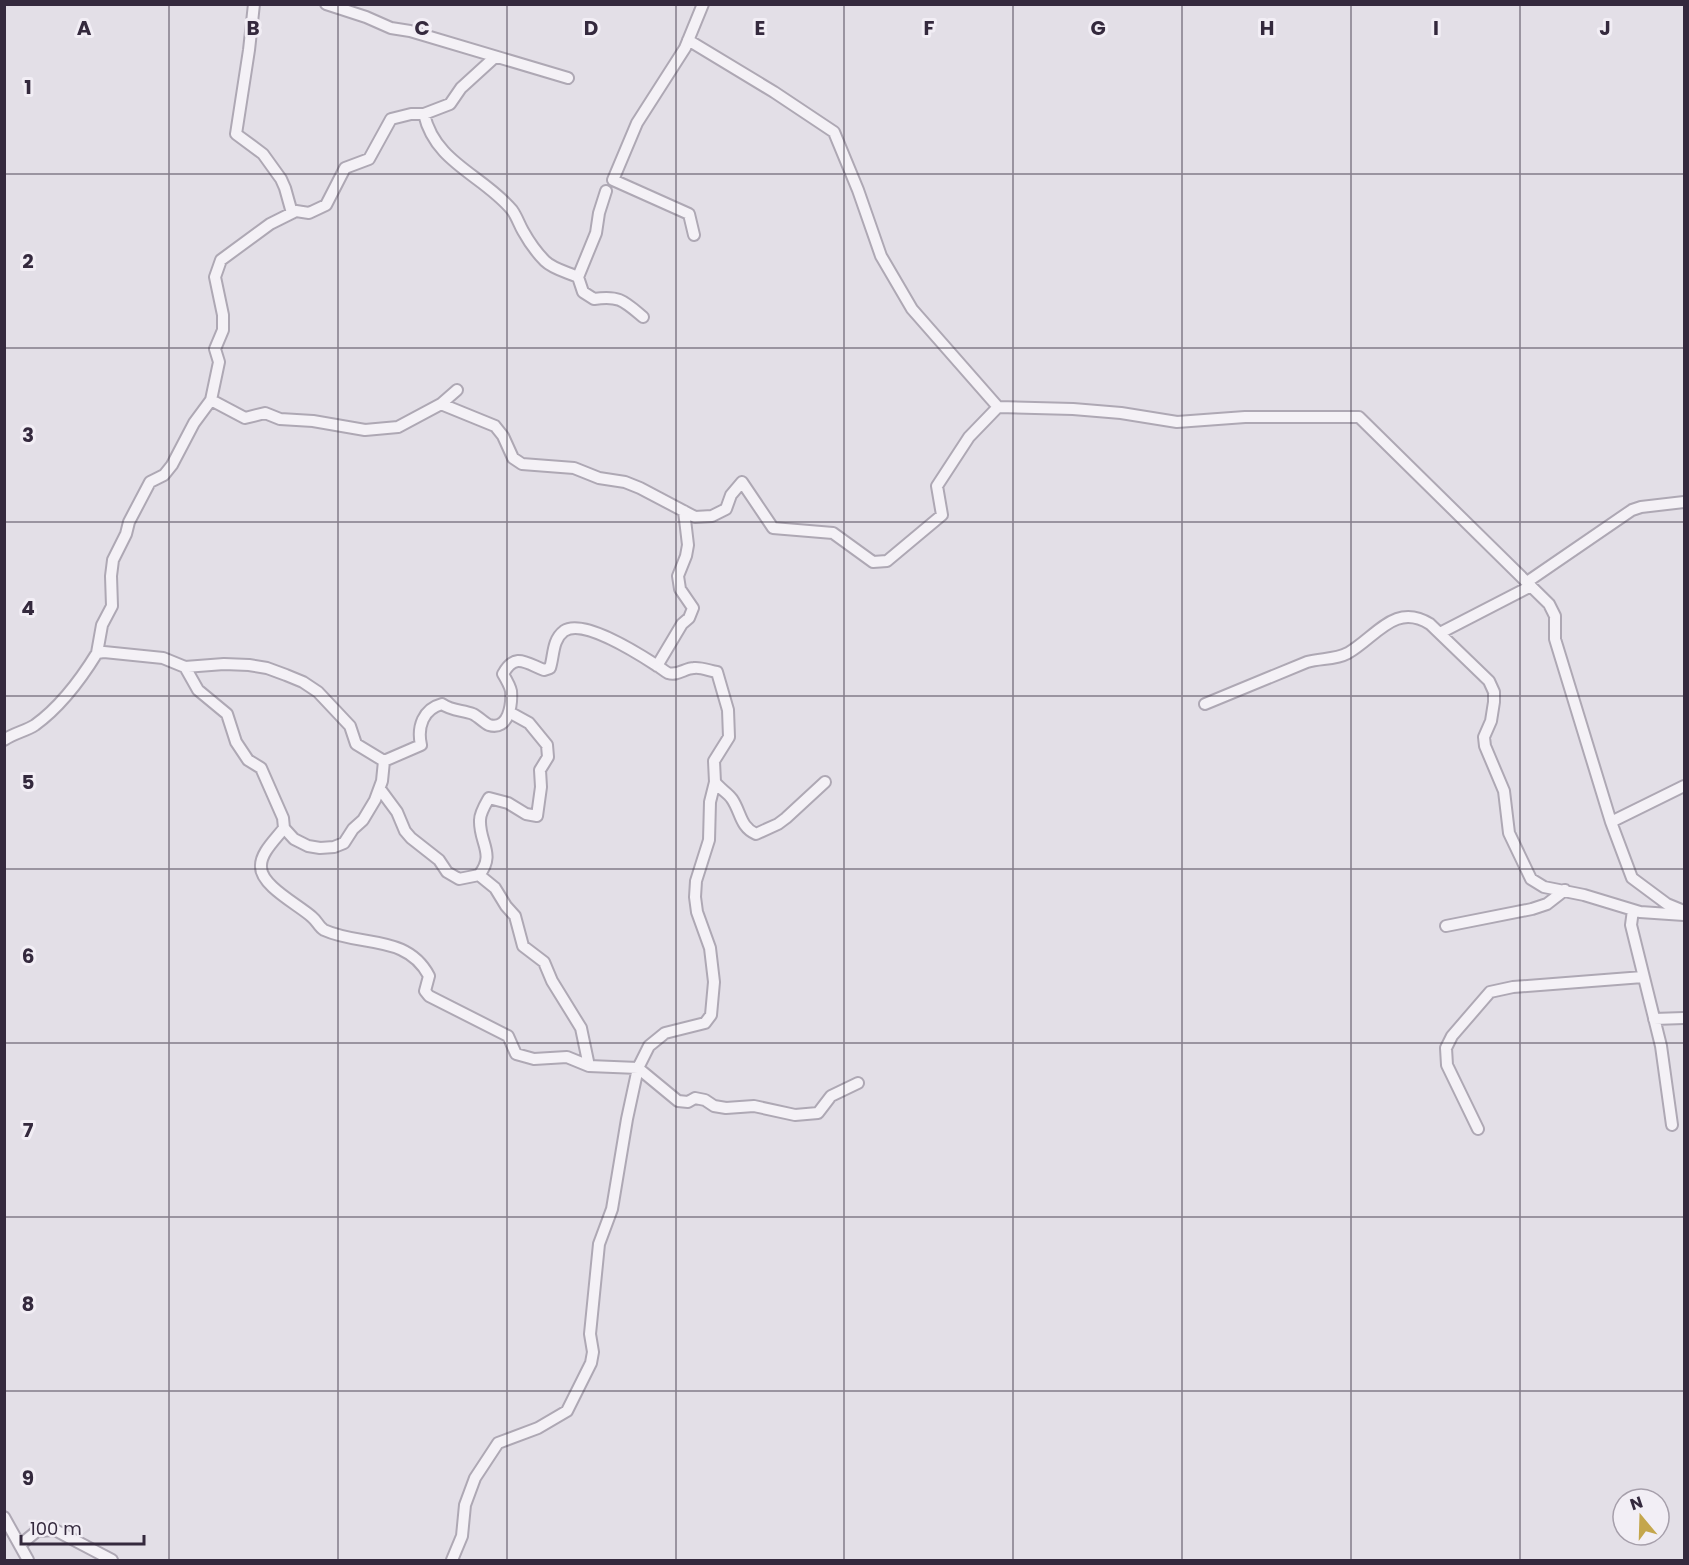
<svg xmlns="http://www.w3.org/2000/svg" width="1689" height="1565" font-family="Poppins,sans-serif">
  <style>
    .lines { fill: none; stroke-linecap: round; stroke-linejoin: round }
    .minor-casing { stroke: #aea8b4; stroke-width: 14 }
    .minor { stroke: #f4f1f6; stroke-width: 10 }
    .grid { fill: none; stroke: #34293d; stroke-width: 1.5; stroke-opacity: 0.55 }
    .grid-label { font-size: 20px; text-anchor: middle; font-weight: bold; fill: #34293d; stroke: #f2eef5; stroke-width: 6; stroke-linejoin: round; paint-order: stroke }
  </style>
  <rect width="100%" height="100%" fill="#e3dfe7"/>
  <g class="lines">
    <g class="minor-casing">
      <path id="minor" d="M254,4l-5,46 -13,84 27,20 18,25 4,9 7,25
        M326,4l40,13 25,11 19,3 158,47
        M424,114c11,49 59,61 88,96 5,7 7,14 11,21 5,9 14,22 22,30 8,8 22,11 33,16l5,15 11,7c25,-4 30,2 49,18
        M694,235l-5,-21 -76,-34 24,-57 48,-75 18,-44
        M578,277l18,-44 3,-20 7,-22
        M211,400l34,18 20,-5 15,6 33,2 52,9 33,-3 43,-23 16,-14
        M441,404l54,22 8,10 10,22 9,6 52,4 25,10 26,4 15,6 55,29 17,-1 14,-7 5,-14 11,-13 31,46 60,5 40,29 14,-1 55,-46 -5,-29 32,-49 29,-30 -86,-98 -31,-53 -23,-66 -24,-58 -60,-40 -86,-52
        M998,407l75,2 48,4 56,9 68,-5h114l190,187 6,12v23l56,183 21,56 35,26 17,7
        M1527,582l105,-72 9,-3 43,-5
        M1440,633l91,-47
        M97,653l5,-28 10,-19 -1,-30 2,-16 13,-26 3,-12 21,-40 14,-7 8,-10 22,-42 17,-23 8,-38 -4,-13 8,-19v-15l-8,-38 6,-17 49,-36 26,-13 13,2 17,-8 19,-37 24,-9 22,-40 20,-5h13l26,-10 11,-16 34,-31
        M657,666l25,-42 7,-6 4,-10 -13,-19 -2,-13 8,-20 2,-11 -4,-34
        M185,667l13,23 29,24 9,28 12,18 13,8 22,50 1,10 10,11 14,7 12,2 14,-1 10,-4 9,-14 10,-9 12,-20 7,-19 2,-20
        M1205,704l102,-42c14,-4 28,-2 41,-9 28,-16 47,-51 82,-29l59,57 5,11v10l-3,19 -7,16 1,9 19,45 5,42 22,46 13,8 40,8 56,17 44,3
        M4,740c10,-7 22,-9 31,-15 25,-18 46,-46 62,-72l7,-1 59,6 22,9 39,-3 25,1 18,3 19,7 17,7 15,10 32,34 6,18 28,17 37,-16c-4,-18 2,-36 21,-41 10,7 20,6 31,10 6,3 11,9 16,11 20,6 23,-21 22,-34 -1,-5 -5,-12 -8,-17 12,-22 23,-11 41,-4l6,-2c4,-12 2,-28 14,-37 19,-13 75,23 92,34 4,2 8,6 12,8 10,3 17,-5 26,-5 7,-1 16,3 23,4l11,38 1,27 -15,24 1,21 -5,20 -1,38 -13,41 -1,16 2,15 13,36 4,34 -3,33 -6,8 -40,10 -16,13 -11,22 -11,51 -15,90 -13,35 -9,90 3,18 -2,11 -24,48 -29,17 -40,15 -23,35 -10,27 -3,31 -10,24
        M715,782c5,7 13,11 17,17 9,13 8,28 24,35l22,-10 8,-6 39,-36
        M380,789l17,23 8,19 6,7 28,22 8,12 12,7 20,-4c17,-21 0,-32 1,-55 0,-7 5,-15 9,-22l19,5 18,11 11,2 4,-29 -1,-17 8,-13 -1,-12 -18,-22 -20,-11
        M1611,822l73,-36
        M284,828c-8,11 -24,25 -23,39 0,19 38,38 51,50 5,4 7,10 12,13 37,17 83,4 105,46l-4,15 4,5 79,40 8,18 18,5 33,-2 22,9 49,2 40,33 10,1 7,-4 10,2 9,6 12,2 28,-2 41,9 23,-2 13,-17 27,-13
        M479,875l16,13 11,18 9,10 8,30 21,16 8,19 29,47 8,38
        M1633,910l-2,15 30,121 11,79
        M1446,926l86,-17 15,-5 18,-14
        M1654,1019l30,-1
        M1478,1129l-31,-64 -1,-17 6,-12 38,-44 23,-5 130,-10
        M4,1517l24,43
        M20,1545l17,-14 18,-1 57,30"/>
    </g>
    <use href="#minor" class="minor"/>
  </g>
  <path class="grid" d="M169,4v1556M338,4v1556M507,4v1556M676,4v1556M844,4v1556M1013,4v1556M1182,4v1556M1351,4v1556M1520,4v1556M4,174h1680M4,348h1680M4,522h1680M4,696h1680M4,869h1680M4,1043h1680M4,1217h1680M4,1391h1680"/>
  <g class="grid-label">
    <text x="84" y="35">A</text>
    <text x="253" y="35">B</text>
    <text x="422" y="35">C</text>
    <text x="591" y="35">D</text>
    <text x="760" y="35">E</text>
    <text x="929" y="35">F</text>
    <text x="1098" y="35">G</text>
    <text x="1267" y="35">H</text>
    <text x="1436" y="35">I</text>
    <text x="1605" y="35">J</text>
    <text x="28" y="94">1</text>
    <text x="28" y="268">2</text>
    <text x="28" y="442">3</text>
    <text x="28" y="615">4</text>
    <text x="28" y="789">5</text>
    <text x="28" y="963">6</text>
    <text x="28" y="1137">7</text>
    <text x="28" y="1311">8</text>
    <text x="28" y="1485">9</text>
  </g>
  <rect width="1689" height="1565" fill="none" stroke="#34293d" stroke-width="12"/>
  <g transform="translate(1641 1517) rotate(341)"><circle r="28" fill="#f2eef5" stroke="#a69fab" stroke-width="1.5"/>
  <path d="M0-4.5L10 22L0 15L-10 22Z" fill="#c4a64c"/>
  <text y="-9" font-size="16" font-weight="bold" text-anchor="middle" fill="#34293d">N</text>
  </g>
  <path d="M21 1535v9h123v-9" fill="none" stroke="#34293d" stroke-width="3"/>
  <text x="30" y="1535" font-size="18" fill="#34293d" stroke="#f2eef5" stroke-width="4.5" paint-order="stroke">100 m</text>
</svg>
